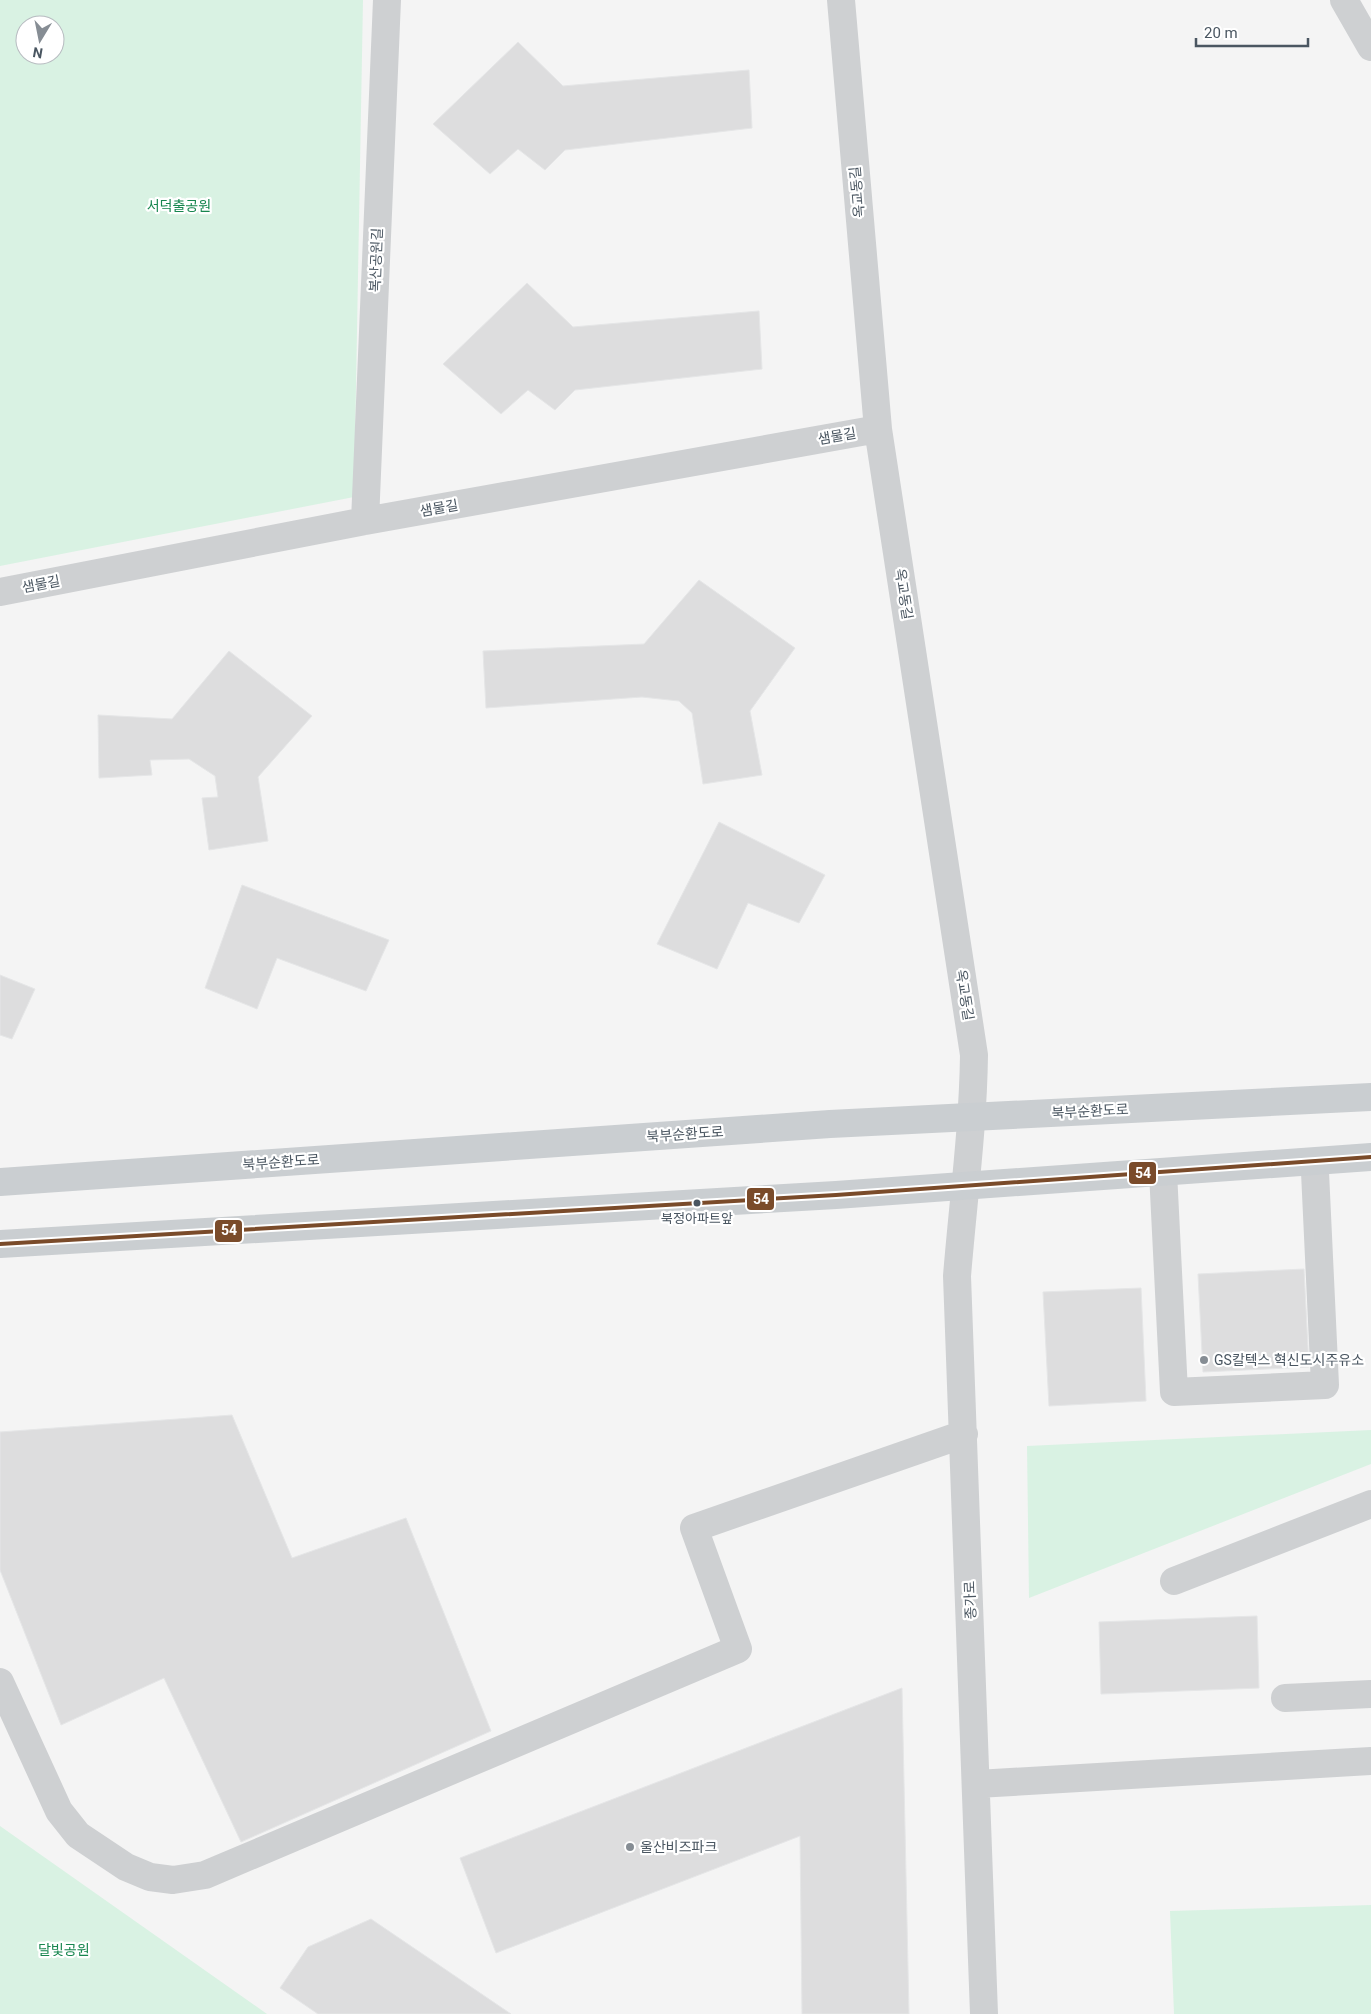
<svg xmlns="http://www.w3.org/2000/svg" width="1371" height="2014" font-family="Roboto,'Noto Sans KR',sans-serif">
  <style>
    .green { fill: #d9f2e3; fill-rule: evenodd }
    .building { fill: #ddddde; stroke: #e5e6e7 }
    .lines { fill: none; stroke-linecap: round; stroke-linejoin: round }
    .minor { stroke: #ced0d2; stroke-width: 28 }
    .major { stroke: #caced1; stroke-width: 28 }
    .bus-1-casing { stroke: #fff; stroke-width: 8 }
    .bus-1 { stroke: #7a4b2a; stroke-width: 4 }
    .bus-dot { fill: #4a5661; stroke: #fff; stroke-width: 2 }
    .poi-dot { fill: #868d94; stroke: #fff; stroke-width: 2 }
    .labels { text-anchor: middle; dominant-baseline: central; stroke-width: 4.5; stroke-linejoin: round; paint-order: stroke }
    .bus-label { font-size: 13px; fill: #4a5661; stroke: #fff }
    .street-label { font-size: 14px; fill: #4a5661; stroke: #fff }
    .park-label { font-size: 14px; fill: #17864f; stroke: #fff }
    .poi-label { font-size: 14px; fill: #4a5661; stroke: #fff; text-anchor: start }
    .line-badge { stroke: #fff; stroke-width: 2 }
    .badge-label { font-size: 14px; text-anchor: middle; font-weight: bold; fill: #fff }
  </style>
  <rect width="100%" height="100%" fill="#f4f4f4"/>
  <path class="green" d="M0,0h363l-9,497 -354,69zM25,25h30v30h-30z
    M1371,1430v34l-342,134 -2,-152z
    M0,1826l267,188h-267z
    M1371,1905v109h-197l-4,-103z"/>
  <path class="building" d="M518,42l45,44 186,-16 3,58 -187,22 -20,20 -27,-21 -28,25 -57,-50z
    M527,283l46,44 186,-16 3,58 -187,21 -20,20 -27,-20 -27,24 -58,-50z
    M699,580l96,68 -45,63 12,64 -59,9 -11,-71 -13,-12 -37,-4 -156,11 -3,-57 161,-7z
    M229,651l83,65 -54,61 10,64 -59,9 -7,-52 16,-1 -3,-21 -26,-17 -39,1 2,15 -53,3 -1,-63 74,4z
    M719,822l106,53 -26,48 -51,-20 -31,66 -60,-25z
    M242,885l147,55 -23,51 -89,-33 -20,51 -52,-21z
    M0,975l35,14 -23,50 -12,-4z
    M1304,1269l5,98 -106,5 -5,-98z
    M1141,1288l5,113 -97,5 -6,-114z
    M232,1415l60,143 114,-40 85,213 -250,111 -77,-164 -103,47 -61,-155v-138z
    M1257,1616l2,72 -158,6 -2,-72z
    M902,1688l7,326h-107l-2,-178 -304,117 -36,-95z
    M371,1919l140,95h-193l-38,-26 28,-41z"/>
  <g class="lines">
    <path class="minor" d="M841,0l37,429 96,626c-1,74 -11,147 -17,221l27,738
      M1344,0l27,47
      M365,521l22,-521
      M0,592l365,-71 513,-92
      M1163,1172l11,220 151,-7 -10,-213
      M1174,1581l197,-77
      M0,1682l59,129 19,24 48,32 24,10 23,3 32,-5 533,-226 -44,-121 270,-94
      M1285,1698l86,-4
      M977,1784l394,-23"/>
    <path class="major" d="M0,1182l830,-58 541,-27
      M0,1244l836,-49 535,-38"/>
    <g class="bus-1-casing">
      <path id="bus-1" d="M0,1244l836,-49 535,-38"/>
    </g>
    <use href="#bus-1" class="bus-1"/>
  </g>
  <circle class="bus-dot" cx="697" cy="1203" r="4.5"/>
  <g class="poi-dot">
    <circle cx="1204" cy="1360" r="5"/>
    <circle cx="630" cy="1847" r="5"/>
  </g>
  <g class="labels">
    <g class="bus-label">
      <text x="697" y="1218">북정아파트앞</text>
    </g>
    <g class="street-label">
      <text transform="translate(857 192) rotate(-95)">옥교동길</text>
      <text transform="translate(376 260) rotate(-88)">복산공원길</text>
      <text transform="translate(837 436) rotate(-10)">샘물길</text>
      <text transform="translate(439 508) rotate(-10)">샘물길</text>
      <text transform="translate(41 584) rotate(-11)">샘물길</text>
      <text transform="translate(904 594) rotate(81)">옥교동길</text>
      <text transform="translate(965 995) rotate(81)">옥교동길</text>
      <text transform="translate(1090 1111) rotate(-3)">북부순환도로</text>
      <text transform="translate(685 1134) rotate(-4)">북부순환도로</text>
      <text transform="translate(281 1162) rotate(-4)">북부순환도로</text>
      <text transform="translate(970 1600) rotate(-92)">종가로</text>
    </g>
    <g class="park-label">
      <text x="179" y="206">서덕출공원</text>
      <text x="64" y="1950">달빛공원</text>
    </g>
    <g class="poi-label">
      <text x="1214" y="1360">GS칼텍스 혁신도시주유소</text>
      <text x="640" y="1847">울산비즈파크</text>
    </g>
  </g>
  <g class="line-badge">
    <rect x="1128" y="1161" width="29" height="24" rx="5" fill="#7a4b2a"/>
    <rect x="746" y="1187" width="29" height="24" rx="5" fill="#7a4b2a"/>
    <rect x="214" y="1219" width="29" height="24" rx="5" fill="#7a4b2a"/>
  </g>
  <g class="badge-label">
    <text x="1143" y="1178">54</text>
    <text x="761" y="1204">54</text>
    <text x="229" y="1235">54</text>
  </g>
  <g transform="translate(40 40) rotate(190)"><circle r="24" fill="#ffffff" stroke="#b7bbc0"/>
  <path d="M0-4L9 19L0 12L-9 19Z" fill="#868d94"/>
  <text y="-8" font-size="14" font-weight="bold" text-anchor="middle" fill="#4a5661">N</text>
  </g>
  <path d="M1196 38v8h112v-8" fill="none" stroke="#4a5661" stroke-width="2.5"/>
  <text x="1204" y="38" font-size="15" fill="#4a5661" stroke="#ffffff" stroke-width="4" paint-order="stroke">20 m</text>
</svg>
